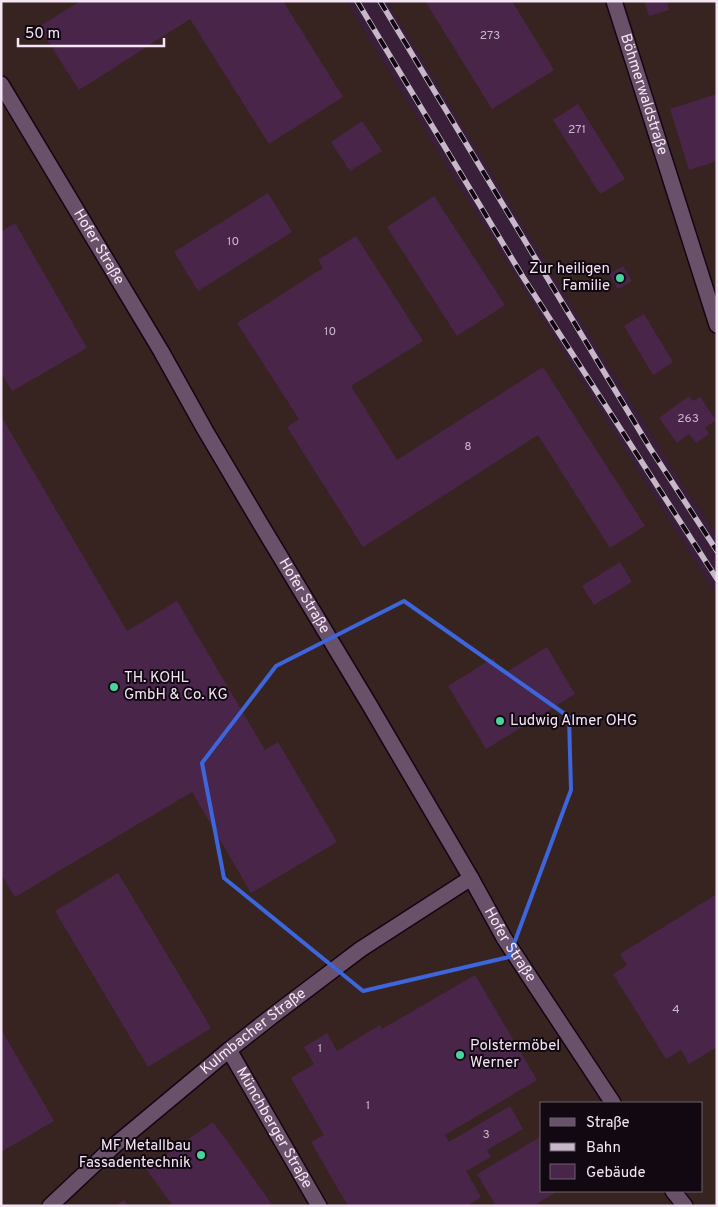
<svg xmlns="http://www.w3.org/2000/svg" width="718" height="1207" font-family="Overpass,sans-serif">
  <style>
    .built { fill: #391f3a }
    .industrial { fill: #372420; fill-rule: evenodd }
    .building { fill: #49254a }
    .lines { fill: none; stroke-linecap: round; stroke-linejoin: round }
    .minor-casing { stroke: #160416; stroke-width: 18 }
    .tertiary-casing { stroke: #160416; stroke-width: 18 }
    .minor { stroke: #695169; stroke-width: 15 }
    .tertiary { stroke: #695169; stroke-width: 15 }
    .rail-casing { stroke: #c8b7c8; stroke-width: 5.5 }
    .rail { stroke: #110811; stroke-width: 4; stroke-dasharray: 11; stroke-linecap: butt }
    .marked { fill: none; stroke: #3d65dc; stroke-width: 4; stroke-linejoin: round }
    .poi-dot { fill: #49d49c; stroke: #110811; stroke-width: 2 }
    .labels { text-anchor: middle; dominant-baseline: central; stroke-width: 4; stroke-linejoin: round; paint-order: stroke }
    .number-label { font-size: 12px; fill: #cab6ca }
    .street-label { font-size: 15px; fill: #f5e6f5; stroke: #110811 }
    .poi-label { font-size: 15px; fill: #f5e6f5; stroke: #110811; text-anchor: start }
  </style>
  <rect width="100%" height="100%" fill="#2e192f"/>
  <path class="built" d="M346,1h41l198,326 97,156 35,52v61l-272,-432z"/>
  <path class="industrial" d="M1,1h345l99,163 272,432v610h-716zM542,1103h160v88h-160z
    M387,1h330v534l-35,-52 -97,-156z"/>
  <path class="building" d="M80,1h203l60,96 -74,47 -79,-125 -111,71 -40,-63z
    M425,1h87l42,69 -62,39z
    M644,1h23l2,9 -20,6z
    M717,94v67l-28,9 -19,-61z
    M578,104l47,75 -25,15 -47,-74z
    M362,121l20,30 -32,20 -19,-29z
    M268,193l24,39 -94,59 -24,-39z
    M434,196l71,109 -48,31 -70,-109z
    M15,223l72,125 -75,43 -11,-19v-140z
    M356,236l67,105 -72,45 46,74 146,-93 102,159 -35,22 -72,-113 -175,112 -76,-120 12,-8 -62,-96 86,-55 -5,-8z
    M623,266l9,15 -14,8 -9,-15z
    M644,314l29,48 -20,13 -29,-49z
    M689,396l4,5 7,-4 16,23 -11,8 4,6 -13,9 -7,-9 -12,9 -18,-25z
    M1,416l126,215 50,-30 88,149 13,-8 59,100 -86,51 -59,-101 -177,105 -14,-23z
    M620,562l12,20 -38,23 -12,-19z
    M547,647l28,47 -89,55 -38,-63 45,-28 10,16z
    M118,873l93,155 -63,39 -93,-156z
    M717,894v153l-28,17 -8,-14 -15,9 -53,-85 14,-9 -7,-11z
    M475,975l62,105 -92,55 4,7 61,-36 13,23 -36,21 4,7 -25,14 15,26 -14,9h-119l-37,-64 13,-7 -33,-57 23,-14 -10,-17 23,-14 10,18 43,-26 2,4z
    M1,1029l53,92 -53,31z
    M213,1122l14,19 46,65h-100l-27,-37z
    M542,1136v55h16l-25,15h-37l-19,-32z
    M124,1200l4,6h-13z"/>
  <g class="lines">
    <g class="minor-casing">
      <g id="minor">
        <path id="s1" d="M1,84l160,267 44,79 55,93 109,181 102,174 33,60 109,165"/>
        <path id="s2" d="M229,1050l90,156"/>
        <path d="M673,1191l12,15"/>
        <path id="s3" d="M50,1206l65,-61 114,-95 42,-33 90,-68 110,-71"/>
      </g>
    </g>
    <g class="tertiary-casing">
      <g id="tertiary">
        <path id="s4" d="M614,1l103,324"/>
      </g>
    </g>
    <use href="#minor" class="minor"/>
    <use href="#tertiary" class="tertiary"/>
    <g class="rail-casing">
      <path id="rail" d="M357,1l166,276 194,302
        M380,1l270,447 67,103"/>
    </g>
    <use href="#rail" class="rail"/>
  </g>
  <path class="marked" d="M404,601l165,116 2,73 -62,167 -146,34 -139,-113 -22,-115 74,-97z"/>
  <g class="poi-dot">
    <circle cx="620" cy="278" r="5"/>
    <circle cx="114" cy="687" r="5"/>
    <circle cx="500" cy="721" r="5"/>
    <circle cx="460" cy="1055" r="5"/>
    <circle cx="201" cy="1155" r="5"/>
  </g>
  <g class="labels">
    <g class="number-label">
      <text x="490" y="36">273</text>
      <text x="577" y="130">271</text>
      <text x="233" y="242">10</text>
      <text x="330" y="332">10</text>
      <text x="688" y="419">263</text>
      <text x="468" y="447">8</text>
      <text x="676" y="1010">4</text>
      <text x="320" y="1049">1</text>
      <text x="368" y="1106">1</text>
      <text x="486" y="1135">3</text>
    </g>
    <g class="street-label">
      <text stroke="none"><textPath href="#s4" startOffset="98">Böhmerwaldstraße</textPath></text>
      <text stroke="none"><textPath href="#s1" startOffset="190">Hofer Straße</textPath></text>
      <text stroke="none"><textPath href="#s1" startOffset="595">Hofer Straße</textPath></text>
      <text stroke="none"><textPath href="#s1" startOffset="1000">Hofer Straße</textPath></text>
      <text stroke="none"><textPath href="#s3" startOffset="268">Kulmbacher Straße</textPath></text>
      <text stroke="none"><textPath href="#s2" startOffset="90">Münchberger Straße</textPath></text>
    </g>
    <g class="poi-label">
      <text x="610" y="269" text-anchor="end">Zur heiligen<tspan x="610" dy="17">Familie</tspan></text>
      <text x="124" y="678">TH. KOHL<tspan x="124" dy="17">GmbH &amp; Co. KG</tspan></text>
      <text x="510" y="721">Ludwig Almer OHG</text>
      <text x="470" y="1046">Polstermöbel<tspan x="470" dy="17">Werner</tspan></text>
      <text x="191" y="1146" text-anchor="end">MF Metallbau<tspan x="191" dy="17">Fassadentechnik</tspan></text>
    </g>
  </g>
  <rect width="718" height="1207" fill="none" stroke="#f5e6f5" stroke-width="5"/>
  <rect x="540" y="1102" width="162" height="90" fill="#110811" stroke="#6c616c"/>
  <rect x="550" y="1118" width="25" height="8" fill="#695169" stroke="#6c616c"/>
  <text x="586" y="1127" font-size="15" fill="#f5e6f5">Straße</text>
  <rect x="550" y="1143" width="25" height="8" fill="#c8b7c8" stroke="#6c616c"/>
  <text x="586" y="1152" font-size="15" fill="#f5e6f5">Bahn</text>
  <rect x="550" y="1164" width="25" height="15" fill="#49254a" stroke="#6c616c"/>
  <text x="586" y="1177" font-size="15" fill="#f5e6f5">Gebäude</text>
  <path d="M18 38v8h146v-8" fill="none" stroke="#f5e6f5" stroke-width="2.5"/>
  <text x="25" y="38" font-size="15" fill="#f5e6f5" stroke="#110811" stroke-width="4" paint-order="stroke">50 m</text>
</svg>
